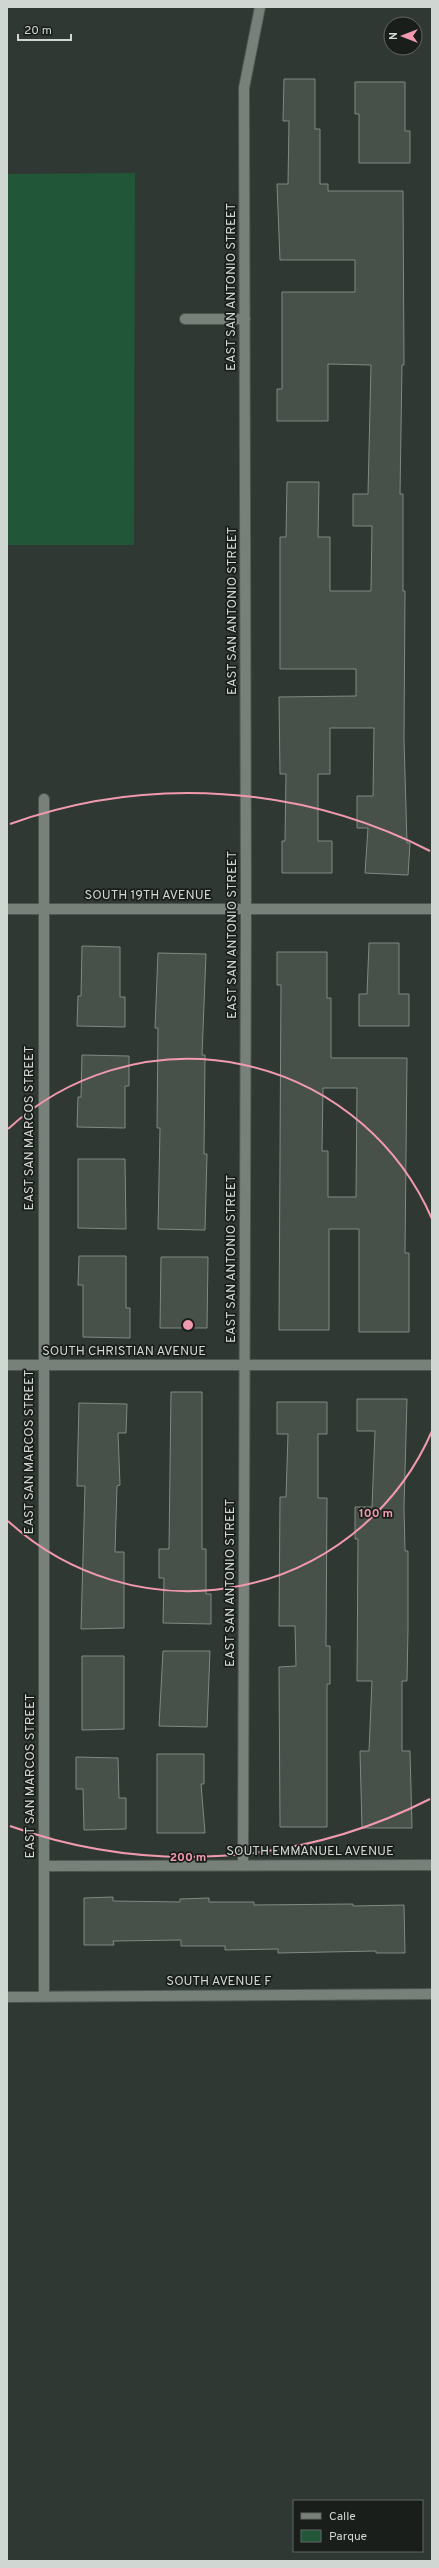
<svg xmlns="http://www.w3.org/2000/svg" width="439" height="2568" font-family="Overpass,sans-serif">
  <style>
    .green { fill: #215638 }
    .building { fill: #47514a; stroke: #808a83; fill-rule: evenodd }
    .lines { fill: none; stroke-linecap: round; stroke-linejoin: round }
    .minor-casing { stroke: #4e5751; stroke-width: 12 }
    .minor { stroke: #77817a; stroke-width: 10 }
    .ring { fill: none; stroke: #f29aad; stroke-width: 2 }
    .labels { text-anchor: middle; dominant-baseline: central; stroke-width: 3.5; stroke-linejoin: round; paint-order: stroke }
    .street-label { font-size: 13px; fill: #d0d6d2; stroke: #1a1e1b }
    .centre { fill: #f29aad; stroke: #1a1e1b; stroke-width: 2 }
    .ring-label { font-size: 12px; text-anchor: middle; font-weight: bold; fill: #f29aad; stroke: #1a1e1b; stroke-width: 3.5; stroke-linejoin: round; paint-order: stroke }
  </style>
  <rect width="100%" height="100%" fill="#2f3832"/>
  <path class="green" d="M135,173l-1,372h-127v-371z"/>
  <path class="building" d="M284,79h31v50h5v55h8v7h75l1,174h-2l-2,129h3v97h2l-1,148 3,104h3l-2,32 -43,-2 3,-45h-11v-32h16l1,-68h-44v46h-12v67h14v32h-50v-32h3l1,-67h-6l-1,-77 77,-1v-27h-76v-132h6l1,-55h32l-1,55h12v54h41l1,-65h-19v-32h15l3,-129 -43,-1v57h-51v-32h5v-97h73v-32h-75l-3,-76h11l1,-63h-6z
    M355,82h50v49h5v32h-51v-49h-4z
    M369,943h30v51h10v32h-50v-32h8z
    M82,946l38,1v50h5v30l-48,-1 1,-30h3z
    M277,952h50v46h4v60h76l-2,195h4v79h-50v-103h-30v101h-50l2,-345h-4zM323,1088h34l-1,109h-28v-46h-6z
    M158,953l48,1 -4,101h3l-1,99h3l-2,76 -47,-1 2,-101h-3l1,-100h-3z
    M82,1055l47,1v30h-4v42l-48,-1 1,-30h3z
    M78,1159h47l1,70 -48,-1z
    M79,1256h47v52h4v30l-47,-1v-52h-5z
    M161,1257h47l-1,71h-47z
    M171,1392h31v157h4v45h5v30l-48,-1 1,-45h-5v-29h10z
    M357,1399h50l-3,108 1,44h3v78l-1,52h-5v70h8l2,77h-50l-2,-77h9l3,-70h-15l1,-142h-3v-32h17l3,-76h-18z
    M277,1402h50v32h-9v64h9l-1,148h4v38h-3v143h-47l-1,-160 17,-1 -1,-40h-16l1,-129h6l2,-63h-11z
    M79,1403l48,1 -1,29h-8l2,52 -3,1 -2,66h9v76l-43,1 4,-143h-8z
    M163,1651h47l-3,76 -48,-1z
    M82,1656h42v73l-42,1z
    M157,1754h47v30h-3l4,49h-48z
    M76,1757l42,1 1,40h7v31l-42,1 -1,-41h-7z
    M113,1897v4l67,1v-3l29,-1v4h45v3l99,-1v2l51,-1 1,48h-29v-2l-98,2v-4l-53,1v-4h-44v-6l-68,1 1,4h-30v-47z"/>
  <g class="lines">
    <g class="minor-casing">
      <path id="minor" d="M185,319h60
        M44,799v1197
        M7,909h425
        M7,1365h425
        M45,1866l387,-1
        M243,1866l3,-957 -2,-821 16,-81
        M7,1997l425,-3"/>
    </g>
    <use href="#minor" class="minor"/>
  </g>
  <g class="ring">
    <path d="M432 1431A266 266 0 0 1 8 1521M8 1129A266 266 0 0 1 432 1219"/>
    <path d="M430 1799A532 532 0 0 1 10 1826M10 824A532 532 0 0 1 430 851"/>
  </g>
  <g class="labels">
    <g class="street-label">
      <text transform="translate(232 287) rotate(-90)">EAST SAN ANTONIO STREET</text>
      <text transform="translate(233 611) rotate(-90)">EAST SAN ANTONIO STREET</text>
      <text x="148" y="896">SOUTH 19TH AVENUE</text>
      <text transform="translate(233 935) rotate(-90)">EAST SAN ANTONIO STREET</text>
      <text transform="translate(30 1128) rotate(-90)">EAST SAN MARCOS STREET</text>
      <text transform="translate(232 1259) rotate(-90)">EAST SAN ANTONIO STREET</text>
      <text x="124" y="1352">SOUTH CHRISTIAN AVENUE</text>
      <text transform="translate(30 1452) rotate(-90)">EAST SAN MARCOS STREET</text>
      <text transform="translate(231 1583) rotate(-90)">EAST SAN ANTONIO STREET</text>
      <text transform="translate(31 1776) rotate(-90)">EAST SAN MARCOS STREET</text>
      <text x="310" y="1852">SOUTH EMMANUEL AVENUE</text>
      <text x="219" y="1982">SOUTH AVENUE F</text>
    </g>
  </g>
  <circle cx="188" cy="1325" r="6" class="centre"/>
  <g class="ring-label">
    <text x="376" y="1517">100 m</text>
    <text x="188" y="1861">200 m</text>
  </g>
  <rect width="439" height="2568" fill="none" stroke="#d0d6d2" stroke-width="16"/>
  <rect x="293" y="2500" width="130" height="52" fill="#1a1e1b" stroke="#636864"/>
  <rect x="301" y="2513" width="20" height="6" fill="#77817a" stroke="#636864"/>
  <text x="329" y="2520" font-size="12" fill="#d0d6d2">Calle</text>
  <rect x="301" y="2530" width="20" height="12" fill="#215638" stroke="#636864"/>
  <text x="329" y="2540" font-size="12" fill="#d0d6d2">Parque</text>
  <g transform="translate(403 36) rotate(270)"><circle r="19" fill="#1a1e1b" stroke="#636864"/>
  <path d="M0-3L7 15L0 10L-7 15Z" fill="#f29aad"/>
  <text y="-6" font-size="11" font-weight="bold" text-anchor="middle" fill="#d0d6d2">N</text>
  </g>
  <path d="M18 34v6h53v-6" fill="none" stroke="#d0d6d2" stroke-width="2"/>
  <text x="24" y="34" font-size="12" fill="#d0d6d2" stroke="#1a1e1b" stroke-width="3" paint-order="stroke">20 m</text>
</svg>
